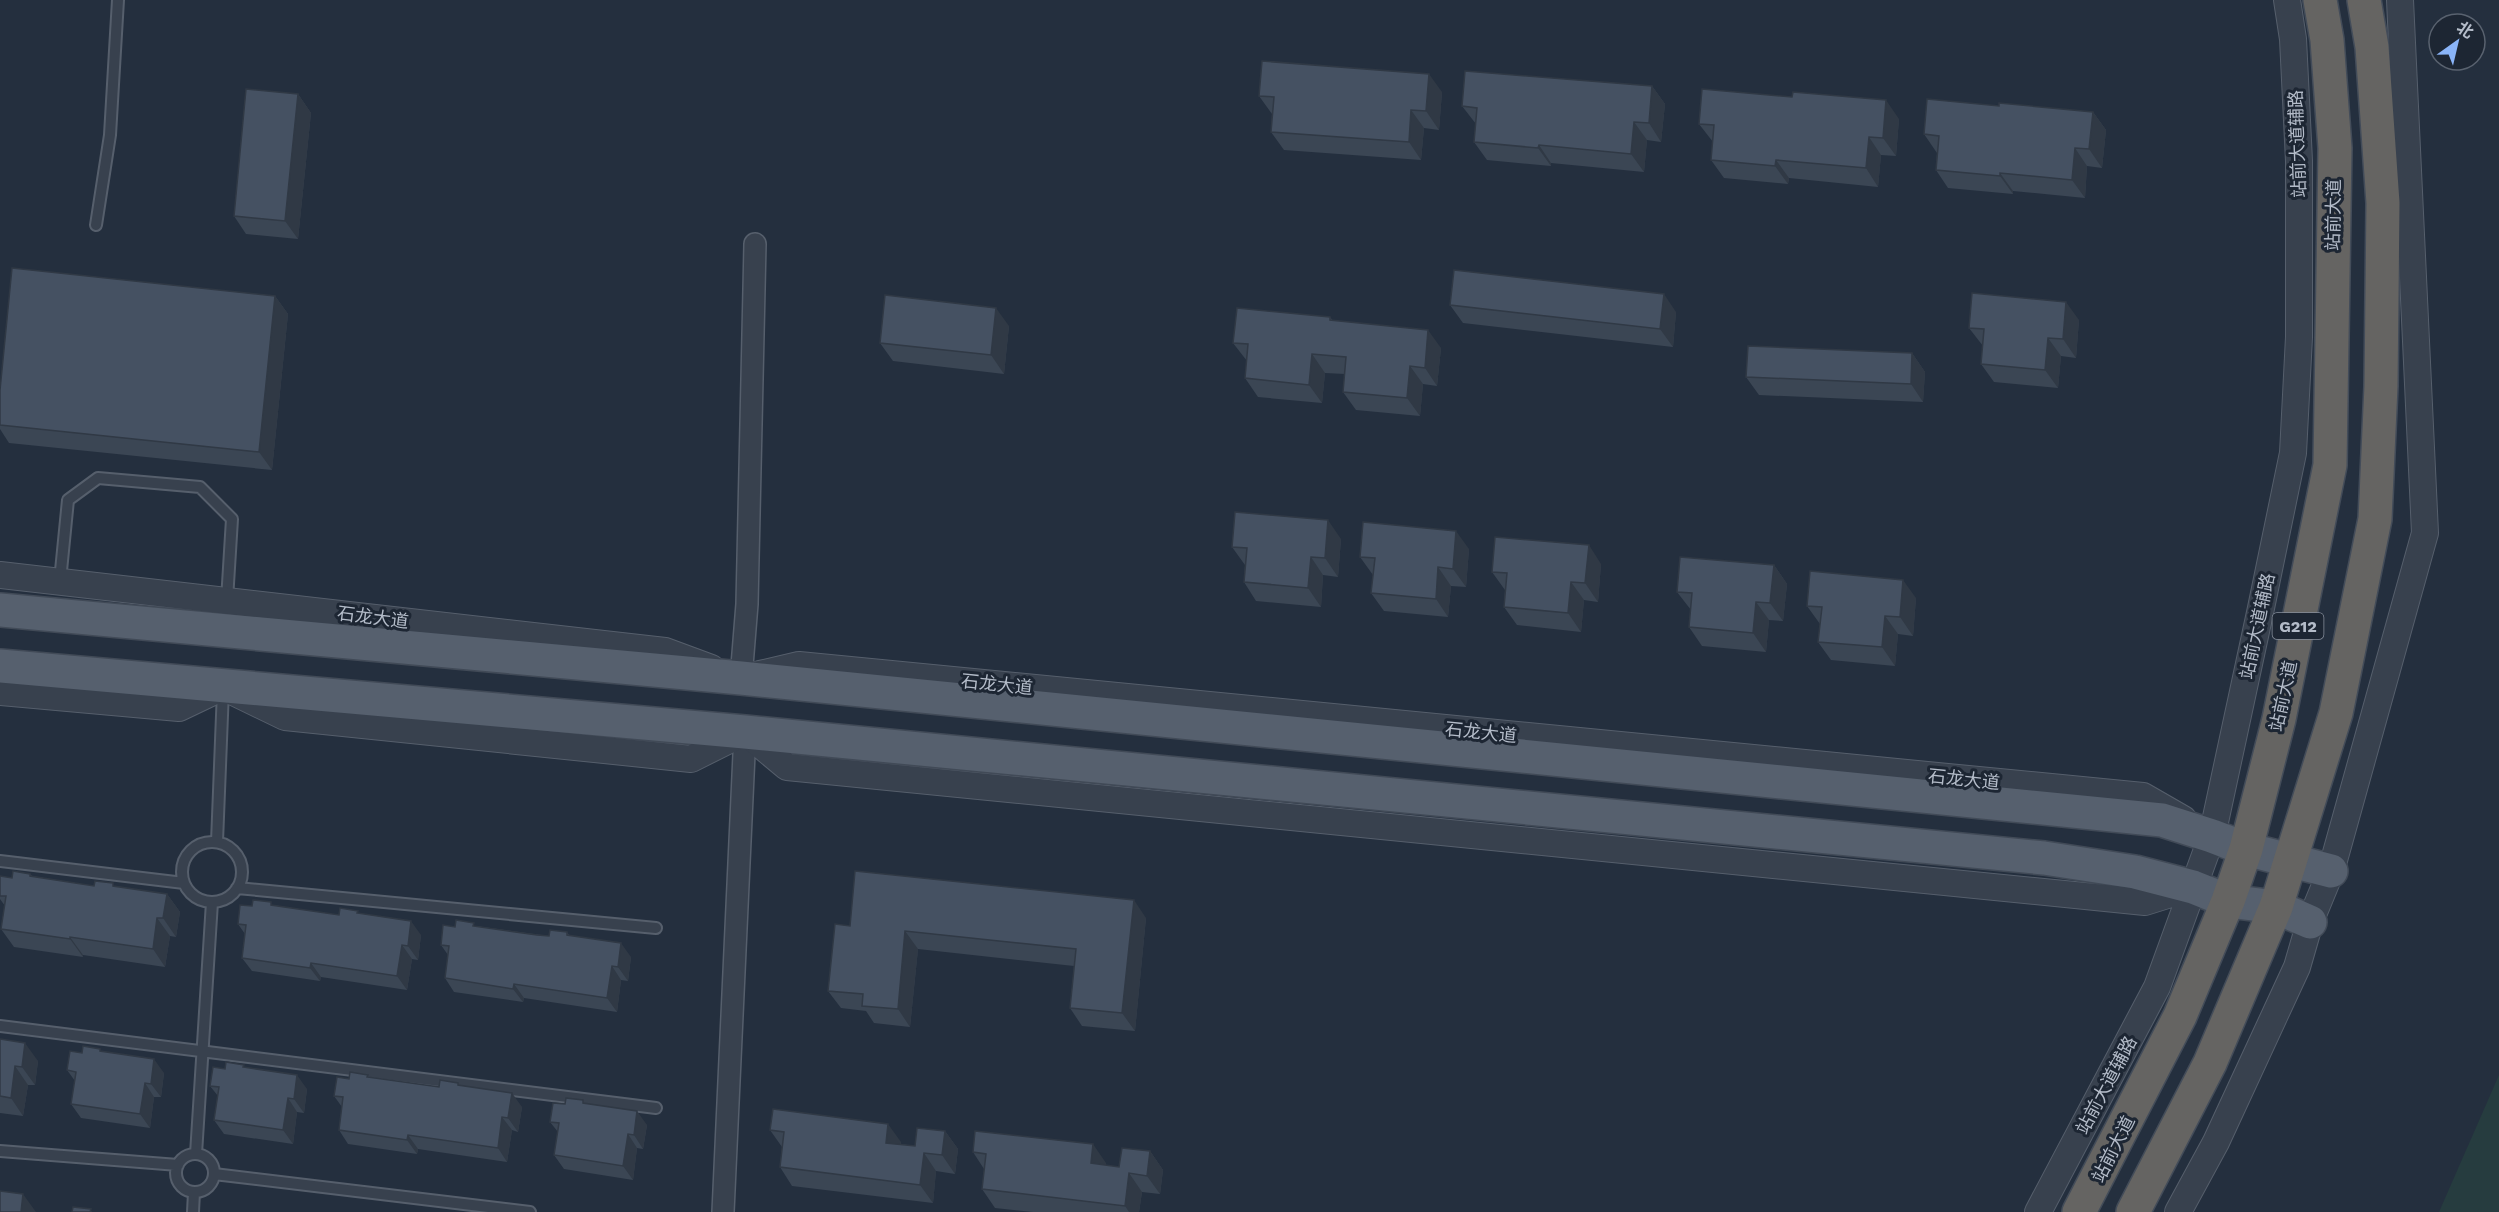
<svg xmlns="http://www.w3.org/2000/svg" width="2499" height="1212" font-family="'Work Sans','Noto Sans SC',sans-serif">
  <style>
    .green { fill: #263c3f }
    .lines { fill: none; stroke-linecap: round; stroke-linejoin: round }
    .service-casing { stroke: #565f6c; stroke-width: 14 }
    .minor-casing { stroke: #565f6c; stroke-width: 24 }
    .tertiary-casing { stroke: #565f6c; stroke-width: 28 }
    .primary-casing { stroke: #414a57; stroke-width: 36 }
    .trunk-casing { stroke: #434c59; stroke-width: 36 }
    .service { stroke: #38414e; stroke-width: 10 }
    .minor { stroke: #38414e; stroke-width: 21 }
    .tertiary { stroke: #38414e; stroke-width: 26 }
    .primary { stroke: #56606e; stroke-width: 33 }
    .trunk { stroke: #656462; stroke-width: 33 }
    .wall { fill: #3b4654 }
    .shaded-wall { fill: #303945 }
    .building { fill: #455162; stroke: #303945; stroke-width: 1.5 }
    .labels { text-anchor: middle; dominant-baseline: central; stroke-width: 6; stroke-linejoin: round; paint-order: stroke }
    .shield { fill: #1d2633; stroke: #878f9c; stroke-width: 1.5 }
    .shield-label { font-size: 16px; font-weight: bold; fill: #b4bcc9 }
    .street-label { font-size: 18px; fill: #b4bcc9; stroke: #1d2633 }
  </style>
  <rect width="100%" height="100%" fill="#242f3e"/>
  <path class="green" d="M2499,1075v137h-60z"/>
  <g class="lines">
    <g class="service-casing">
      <path id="service" d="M96,225l14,-90 8,-135
        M60,581l8,-81 30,-22 102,9 32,32 -5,81
        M217,842l6,-152
        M182 872a30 30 0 1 1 60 0a30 30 0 1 1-60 0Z
        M0,861l184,22
        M237,888l419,40
        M0,1026l656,82
        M0,1151l178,14
        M196,1154l16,-252
        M176 1173a19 19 0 1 1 38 0a19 19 0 1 1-38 0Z
        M214,1174l316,38
        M193,1212l1,-20"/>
    </g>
    <g class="minor-casing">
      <path id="minor" d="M741,678l6,-74 8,-360
        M723,1212l22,-480"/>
    </g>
    <g class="tertiary-casing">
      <path id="tertiary" d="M0,575l665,76 46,17
        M760,674l39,-9 1344,131 40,23
        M0,692l179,16 44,-21 62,30 406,42 54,-27 42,35 1358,135 48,-15
        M2038,1212l119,-225 55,-151 49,-228 32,-155 6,-116v-176l-6,-122 -6,-39
        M2178,1212l38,-70 81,-175 13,-45 21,-51 94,-338 -25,-533"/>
    </g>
    <g class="primary-casing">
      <path id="primary" d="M0,610l741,68 1421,142 50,16 34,13 85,22
        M0,666l745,66 1299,126 91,14 58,15 35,14 48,6 34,15"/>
    </g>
    <g class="trunk-casing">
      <path id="trunk" d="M2079,1212l101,-196 48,-115 18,-52 33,-130 51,-254 5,-317 -8,-108 -7,-40
        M2133,1212l77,-149 66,-156 60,-194 39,-194 6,-133 2,-183 -11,-156 -8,-47"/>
    </g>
    <use href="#service" class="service"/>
    <use href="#minor" class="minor"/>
    <use href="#tertiary" class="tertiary"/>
    <use href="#primary" class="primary"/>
    <use href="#trunk" class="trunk"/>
  </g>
  <path class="wall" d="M1652,86l13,18 -4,38 -14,-2 -3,32 -93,-9v3l-64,-6 -13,-18 2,-18 -14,-18z
    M1442,92l-3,38 -15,-2 -3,32 -137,-10 -13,-18 1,-18 -13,-18z
    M298,94l13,19 -13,126 -52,-5 -12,-18z
    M1999,106l94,6 13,18 -4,38 -15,-2 -2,32 -72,-7v3l-65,-6 -12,-18 1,-17 -13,-19z
    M1899,119l-3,37 -15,-1 -3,32 -89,-9 -1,6 -64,-6 -13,-18 2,-18 -14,-18z
    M275,296l13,18 -16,156 -263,-27 -9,-14v-39z
    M1450,305l226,7 -3,35 -210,-24z
    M1330,317l3,4 108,27 -4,38 -14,-2 -3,32 -64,-6 -13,-18 2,-18 -20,-1 -3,30 -64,-6 -13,-19 2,-17 -14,-18z
    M2079,320l-3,38 -15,-2 -3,32 -64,-6 -13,-18 2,-18 -14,-18z
    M1009,326l-5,48 -111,-13 -13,-18z
    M1912,353l13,19 -2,30 -164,-7 -13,-18z
    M1341,539l-3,38 -15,-2 -2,32 -65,-6 -12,-19 1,-17 -13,-18z
    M1469,549l-3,38 -15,-1 -3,31 -64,-6 -13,-18 2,-18 -13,-18z
    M1601,564l-3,38 -14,-2 -3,32 -64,-7 -13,-18 1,-17 -13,-18z
    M1774,565l13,19 -4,37 -14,-1 -3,32 -64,-6 -13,-19 2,-17 -14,-18z
    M1916,598l-3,38 -15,-2 -3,32 -64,-6 -13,-18 2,-18 -13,-18z
    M30,874l2,2 62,10h21l52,8 13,18 -4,25 -6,-1 -5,31 -82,-12v2l-69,-10 -13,-18 4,-23 -5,-7v-23l12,2z
    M273,905l66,10 21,-1 61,21 -3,25 -6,-1 -5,31 -86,-13 -1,4 -68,-10 -10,-13 3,-24 -7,-10 14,-18z
    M1146,918l-11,113 -53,-5 -12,-18 4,-42 -156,-17 -8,78 -36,-4 -8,-12 -25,-3 -13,-17 22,-65z
    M476,926l73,10 18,-4 2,3 62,22 -3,24 -7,-1 -4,32 -93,-14 -1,4 -69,-10 -9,-14 3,-23 -7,-10 14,-18z
    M0,1039l38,22 -3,24h-7l-5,31 -23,-3z
    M103,1052l61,21 -3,24h-7l-4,31 -69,-10 -10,-14 4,-23 -8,-11 15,-17z
    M246,1067l61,22 -3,24 -7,-1 -4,32 -69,-10 -10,-14 4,-24 -8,-10 15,-17z
    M368,1075l2,2 69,10 21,-2 62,22 -4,25 -6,-2 -5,32 -89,-13 -1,5 -69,-10 -9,-14 3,-23 -8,-11 15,-17z
    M585,1103l62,22 -4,24 -6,-1 -4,32 -69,-11 -10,-14 4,-23 -8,-10 15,-18z
    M770,1130l131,12v2l14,2 30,-15 13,18 -3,25 -19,-3 -3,32 -141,-17 -12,-19 2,-20z
    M1150,1151l13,19 -3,24 -18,-2 -3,20h-106l-38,-4 -13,-19 2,-20 -11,-17 133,11v2l13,2z"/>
  <path class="shaded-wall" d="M1429,74l13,18 -3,38 -13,-19z
    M1652,86l13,18 -4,38 -12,-19z
    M298,94l13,19 -13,126 -13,-18z
    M1886,100l13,19 -3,37 -13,-18z
    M1411,110l13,18 -3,32 -12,-18z
    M2093,112l13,18 -4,38 -13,-19z
    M1634,122l13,18 -3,32 -13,-18z
    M1869,137l12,18 -3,32 -12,-19z
    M1539,145l12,18v3l-13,-18z
    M2075,148l12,18 -2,32 -13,-18z
    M1776,160l13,18 -1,6 -13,-18z
    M2000,173l13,18v3l-13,-18z
    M1664,294l12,18 -3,35 -13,-18z
    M275,296l13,18 -16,156 -13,-18z
    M2066,302l13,18 -3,38 -13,-19z
    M996,308l13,18 -5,48 -13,-19z
    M1428,330l13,18 -4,38 -12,-18z
    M2048,338l13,18 -3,32 -13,-18z
    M1912,353l13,19 -2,30 -12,-18z
    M1312,354l13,19 -3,30 -13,-18z
    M1410,366l13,18 -3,32 -13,-18z
    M1328,520l13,19 -3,38 -13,-19z
    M1456,531l13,18 -3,38 -13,-18z
    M1589,545l12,19 -3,38 -13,-19z
    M1311,557l12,18 -2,32 -13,-19z
    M1774,565l13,19 -4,37 -13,-18z
    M1438,567l13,19 -3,31 -12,-18z
    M1903,580l13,18 -3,38 -13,-19z
    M1571,582l13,18 -3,32 -13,-19z
    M1756,602l13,18 -3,32 -13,-19z
    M1885,616l13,18 -3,32 -13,-19z
    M167,894l13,18 -4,25 -13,-19z
    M1134,900l12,18 -11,113 -13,-18z
    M157,918l13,18 -5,31 -12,-18z
    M411,921l10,14 -3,25 -10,-14z
    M905,931l13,18 -8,78 -12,-18z
    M70,937l13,18v2l-13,-18z
    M621,943l10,14 -3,24 -10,-14z
    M402,945l10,14 -5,31 -10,-14z
    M311,963l10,14 -1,4 -10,-13z
    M612,966l9,14 -4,32 -10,-14z
    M514,984l10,14 -1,4 -10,-13z
    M25,1043l13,18 -3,24 -13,-18z
    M154,1059l10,14 -3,24 -10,-13z
    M15,1066l13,19 -5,31 -12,-18z
    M297,1075l10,14 -3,24 -10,-14z
    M145,1083l9,14 -4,31 -10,-14z
    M512,1093l10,14 -4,25 -10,-14z
    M288,1098l9,14 -4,32 -10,-14z
    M637,1111l10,14 -4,24 -9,-14z
    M502,1117l10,13 -5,32 -9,-14z
    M888,1124l13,18 -2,19 -13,-18z
    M945,1131l13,18 -3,25 -13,-19z
    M628,1134l9,14 -4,32 -10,-14z
    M408,1135l10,14 -1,5 -10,-14z
    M1093,1144l13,19 -2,18 -13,-18z
    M1150,1151l13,19 -3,24 -13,-18z
    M924,1153l12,18 -3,32 -13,-18z
    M1129,1173l13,19 -3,20h-10l-4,-6z
    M23,1194l13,18h-15z"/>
  <path class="building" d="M1262,61l167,13 -3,37 -15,-1 -2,32 -138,-10 3,-35 -15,-1z
    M1465,71l187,15 -3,37 -15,-1 -3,32 -92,-9 -1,3 -64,-6 3,-34 -15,-2z
    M246,89l52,5 -13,127 -51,-5z
    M1702,89l90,8 1,-5 93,8 -3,38 -14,-1 -3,31 -90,-8 -1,6 -64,-6 3,-35 -15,-1z
    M1927,99l72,7v-3l94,9 -4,37 -14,-1 -3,32 -72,-7v3l-64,-6 3,-34 -15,-2z
    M12,268l263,28 -16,156 -259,-27v-35z
    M1454,270l210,24 -4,35 -210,-24z
    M1972,293l94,9 -3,37 -15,-1 -3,32 -64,-6 3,-35 -15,-1z
    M885,295l111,13 -5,47 -111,-12z
    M1237,308l93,9v3l98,10 -3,38 -15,-2 -3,32 -64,-6 3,-35 -34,-3 -3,31 -64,-7 3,-34 -15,-1z
    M1748,346l164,7 -1,31 -165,-7z
    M1235,512l93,8 -3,38 -14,-1 -3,31 -64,-6 3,-34 -15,-1z
    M1363,522l93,9 -3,38 -15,-2 -2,32 -65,-6 4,-35 -15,-1z
    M1495,537l94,8 -4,38 -14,-1 -3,31 -64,-6 3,-34 -15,-1z
    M1680,557l94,8 -4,38 -14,-1 -3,31 -64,-6 3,-34 -15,-1z
    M1810,571l93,9 -3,37 -15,-1 -3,31 -64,-5 4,-35 -15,-1z
    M13,871l17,3v2l64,10 1,-5 18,2v3l54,8 -4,24h-6l-4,31 -83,-12v2l-69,-10 5,-33h-6v-20l12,2z
    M855,871l279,29 -12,113 -52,-5 6,-59 -171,-18 -7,78 -36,-3 1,-12 -35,-3 7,-67 15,2z
    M253,900l18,2v3l68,10 1,-7 18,3 -1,2 54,8 -3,25 -6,-1 -5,31 -86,-13 -1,5 -68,-10 4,-33 -8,-1 2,-19 12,1z
    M456,920l18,3 -1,3 64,9 12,1 1,-6 17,2v3l54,8 -3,24 -6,-1 -5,32 -93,-14 -1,5 -68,-11 4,-32 -8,-1 2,-20 12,2z
    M0,1039l25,4 -3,24 -7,-1 -4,32 -11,-2z
    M83,1046l17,3v2l54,8 -3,25 -6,-1 -5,31 -69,-10 5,-32 -9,-2 3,-19 12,2z
    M226,1062l18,3 -1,2 54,8 -3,24 -6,-1 -5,32 -69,-10 5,-33 -9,-1 3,-19 12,2z
    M350,1072l18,3 -1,2 72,10 1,-7 18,3v2l54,8 -4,25 -6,-1 -4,31 -90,-13 -1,5 -68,-10 4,-33 -9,-1 3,-19 12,2z
    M566,1098l17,2v3l54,8 -3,24 -6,-1 -5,32 -69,-11 5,-32 -9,-1 3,-19 12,1z
    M773,1109l115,15 -2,19 29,3 2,-18 28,3 -3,24 -18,-2 -4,32 -140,-18 4,-35 -14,-2z
    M975,1131l118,13 -2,19 28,4 3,-19 28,3 -3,25 -18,-3 -4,33 -143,-17 4,-35 -13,-2z
    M0,1191l23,3 -2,18h-21z
    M73,1207l18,2 -1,3h2h-20z"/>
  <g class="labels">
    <rect class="shield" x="2272.5" y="613" width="51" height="26" rx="4.5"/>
    <g class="shield-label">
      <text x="2298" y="626">G212</text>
    </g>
    <g class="street-label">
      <text transform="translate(2297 144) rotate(-92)">站前大道辅路</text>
      <text transform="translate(2333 215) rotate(-89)">站前大道</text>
      <text transform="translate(373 617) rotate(7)">石龙大道</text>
      <text transform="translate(2257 626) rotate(-78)">站前大道辅路</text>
      <text transform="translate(997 684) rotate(6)">石龙大道</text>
      <text transform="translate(2283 696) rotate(-78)">站前大道</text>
      <text transform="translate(1481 732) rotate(6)">石龙大道</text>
      <text transform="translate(1964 779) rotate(6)">石龙大道</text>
      <text transform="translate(2106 1085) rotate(-62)">站前大道辅路</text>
      <text transform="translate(2113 1149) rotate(-63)">站前大道</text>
    </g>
  </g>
  <g transform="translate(2457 42) rotate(34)"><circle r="28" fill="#1d2633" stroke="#59626f" stroke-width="1.5"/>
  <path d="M0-4.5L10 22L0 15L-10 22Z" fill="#8ab4f8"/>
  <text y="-9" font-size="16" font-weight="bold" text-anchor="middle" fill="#b4bcc9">北</text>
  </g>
</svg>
